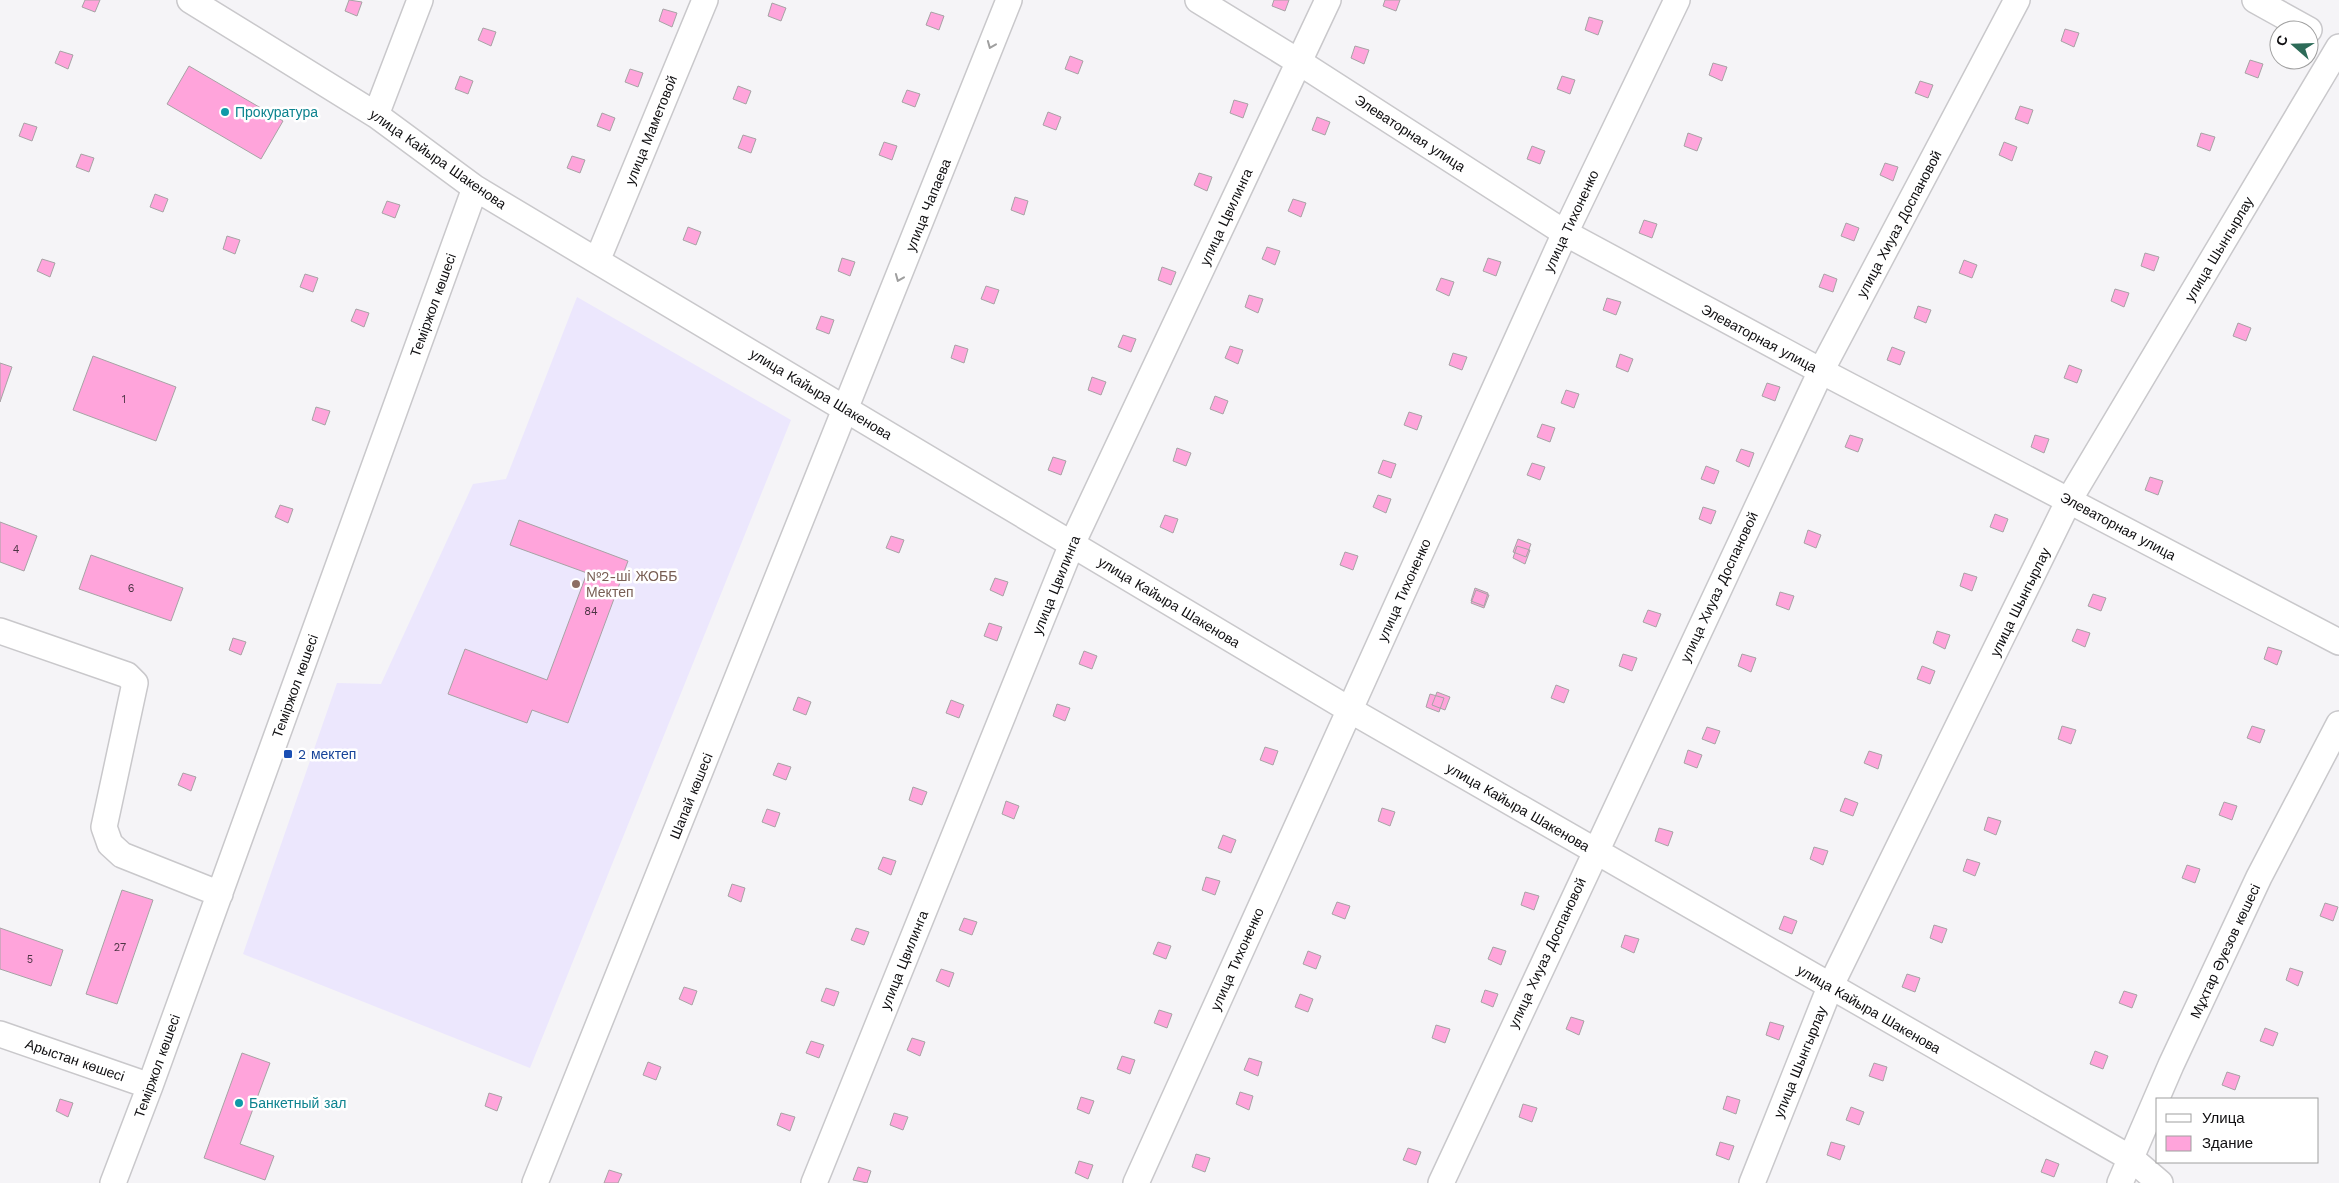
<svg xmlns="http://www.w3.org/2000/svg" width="2339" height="1183" font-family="'Work Sans',sans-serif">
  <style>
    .education { fill: #ece7fd }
    .building { fill: #ffa4db; stroke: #a7a3a5 }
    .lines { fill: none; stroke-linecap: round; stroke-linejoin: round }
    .minor-casing { stroke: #c9c8cb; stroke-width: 28 }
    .minor { stroke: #fff; stroke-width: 25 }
    .oneway { stroke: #9f9f9f }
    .culture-dot { fill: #0f9aa8; stroke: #fff; stroke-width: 2 }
    .education-dot { fill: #8d6e63; stroke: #fff; stroke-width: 2 }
    .transit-dot { fill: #1a4fb4; stroke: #fff; stroke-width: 2 }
    .labels { text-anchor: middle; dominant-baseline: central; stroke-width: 5; stroke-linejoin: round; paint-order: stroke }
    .number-label { font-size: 11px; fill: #4b3443 }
    .culture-label { font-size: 14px; fill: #0d838f; stroke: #fff; text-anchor: start }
    .street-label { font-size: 14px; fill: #0f0e10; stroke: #fff }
    .education-label { font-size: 14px; fill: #785e54; stroke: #fff; text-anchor: start }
    .transit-label { font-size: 14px; fill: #164399; stroke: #fff; text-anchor: start }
  </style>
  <rect width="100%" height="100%" fill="#f5f4f7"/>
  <path class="education" d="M577,297l214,123 -261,648 -287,-114 94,-271 44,1 92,-200 33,-5z"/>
  <path class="building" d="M85,0h15l-5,12 -13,-5z
    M349,0l13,2 -5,14 -12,-5z
    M1274,0h15l-4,11 -13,-5z
    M1385,0h15l-4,11 -13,-5z
    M772,3l14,5 -5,13 -13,-5z
    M663,9l14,4 -5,14 -13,-6z
    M931,12l13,4 -5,14 -13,-5z
    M1589,17l14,4 -5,14 -13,-5z
    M483,28l13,4 -5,14 -13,-6z
    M2065,29l14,4 -5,14 -13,-6z
    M1355,46l14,4 -5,14 -13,-6z
    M60,51l13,4 -5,14 -13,-6z
    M1070,56l13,5 -5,13 -13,-5z
    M2250,60l13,4 -5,14 -13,-5z
    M1713,63l14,4 -5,14 -13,-6z
    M189,66l94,55 -22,38 -94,-55z
    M630,69l13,4 -5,14 -13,-5z
    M460,76l13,5 -5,13 -13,-5z
    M1562,76l13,4 -5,14 -13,-5z
    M1920,81l13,4 -5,13 -13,-5z
    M738,86l13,5 -5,13 -13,-5z
    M907,90l13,4 -5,13 -13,-5z
    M1234,100l14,4 -5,14 -13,-5z
    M2020,106l13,4 -5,14 -13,-5z
    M1048,112l13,5 -5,13 -13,-5z
    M602,113l13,5 -5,13 -13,-5z
    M1317,117l13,5 -5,13 -13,-5z
    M24,123l13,4 -5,14 -13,-5z
    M1688,133l14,5 -5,13 -13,-5z
    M2201,133l14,4 -5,14 -13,-5z
    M743,135l13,4 -5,14 -13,-5z
    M884,142l13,4 -5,14 -13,-5z
    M2004,142l13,5 -5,14 -13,-6z
    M1532,146l13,5 -5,13 -13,-5z
    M81,154l13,4 -5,14 -13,-5z
    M572,156l13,4 -5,13 -13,-5z
    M1885,163l13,4 -5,14 -13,-6z
    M1199,173l13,4 -5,14 -13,-6z
    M155,194l13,5 -5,13 -13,-5z
    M1015,197l13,4 -4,14 -13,-5z
    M1293,199l13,4 -5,14 -13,-6z
    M387,201l13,4 -5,13 -13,-5z
    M1644,220l13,4 -5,14 -13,-5z
    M1846,223l13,5 -5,13 -13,-5z
    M688,227l13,5 -5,13 -13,-5z
    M227,236l13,4 -5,14 -12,-5z
    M1267,247l13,4 -5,14 -13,-6z
    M2145,253l14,4 -5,14 -13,-5z
    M842,258l13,4 -5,14 -12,-5z
    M1488,258l13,4 -5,14 -13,-5z
    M42,259l13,4 -5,14 -13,-6z
    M1964,260l13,5 -5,13 -13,-5z
    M1162,267l14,5 -5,13 -13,-5z
    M305,274l13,4 -5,14 -13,-5z
    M1824,274l13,5 -4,13 -14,-5z
    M1441,278l13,4 -5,14 -13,-6z
    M986,286l13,4 -5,14 -13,-5z
    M2115,289l14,4 -5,14 -13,-6z
    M1249,295l14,4 -5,14 -13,-6z
    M1607,298l14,4 -5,13 -13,-5z
    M1918,306l13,4 -5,13 -12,-5z
    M356,309l13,4 -5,14 -13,-6z
    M821,316l13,4 -5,14 -13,-5z
    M2238,323l13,5 -5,13 -13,-5z
    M1123,335l13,4 -5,13 -13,-5z
    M955,345l13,4 -4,14 -13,-5z
    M1230,346l13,4 -5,14 -13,-6z
    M1892,347l13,5 -5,13 -13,-5z
    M1453,353l14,4 -5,13 -13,-5z
    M1620,354l13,5 -5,13 -12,-5z
    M93,356l83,31 -20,54 -83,-31z
    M0,363l12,4 -12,35z
    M2069,365l13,5 -5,13 -13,-5z
    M1092,377l14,5 -5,13 -13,-5z
    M1767,383l13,4 -5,14 -13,-5z
    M1566,390l13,4 -5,14 -13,-5z
    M1215,396l13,5 -5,13 -13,-5z
    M316,407l14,4 -5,14 -13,-5z
    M1409,412l13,4 -5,14 -13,-5z
    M1542,424l13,4 -5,14 -13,-5z
    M1850,435l13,4 -5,13 -13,-5z
    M2035,435l14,4 -5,14 -13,-6z
    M1177,448l14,5 -5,13 -13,-5z
    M1741,449l13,4 -5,14 -13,-6z
    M1053,457l13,4 -5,14 -13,-5z
    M1383,460l13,4 -5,14 -13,-5z
    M1532,463l13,4 -5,13 -13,-5z
    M1706,466l13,5 -5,13 -13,-5z
    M2150,477l13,4 -5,14 -13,-5z
    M1378,495l13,4 -5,14 -13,-6z
    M280,505l13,4 -5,14 -13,-6z
    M1703,507l13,4 -5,13 -12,-5z
    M1995,514l13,5 -5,13 -13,-5z
    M1165,515l13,4 -5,14 -13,-6z
    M519,520l109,41 -60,162 -36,-13 -5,13 -79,-29 17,-45 82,31 40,-107 -77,-28z
    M0,522l37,14 -13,35 -24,-9z
    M1808,530l13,5 -5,13 -12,-5z
    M891,536l13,4 -5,13 -13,-5z
    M1518,539l13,5 -5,13 -13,-5z
    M1517,546l13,4 -5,14 -12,-6z
    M1345,552l13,4 -5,14 -13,-5z
    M91,555l92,33 -12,33 -92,-32z
    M1964,573l13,4 -5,14 -12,-5z
    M995,578l13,4 -5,14 -13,-6z
    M1475,588l13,5 -4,13 -13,-5z
    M1476,590l13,5 -5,13 -13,-5z
    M1780,592l14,4 -5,14 -13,-5z
    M2093,594l13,4 -5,13 -13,-5z
    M1648,610l13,4 -5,13 -13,-5z
    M989,623l13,4 -5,14 -13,-5z
    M2077,629l13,4 -5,14 -13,-6z
    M1937,631l13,4 -5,14 -12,-6z
    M233,638l13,4 -5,13 -12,-5z
    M2268,647l14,4 -5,14 -13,-6z
    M1084,651l13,5 -5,13 -13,-5z
    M1623,654l14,4 -5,13 -13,-5z
    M1742,654l14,4 -5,14 -13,-6z
    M1922,666l13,5 -5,13 -13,-5z
    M1556,685l13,5 -5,13 -13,-5z
    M1437,692l13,5 -5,13 -13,-5z
    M1430,694l14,4 -5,14 -13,-5z
    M798,697l13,5 -5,13 -13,-5z
    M951,700l13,5 -5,13 -13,-5z
    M1057,704l13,4 -5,13 -12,-5z
    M2062,726l14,4 -5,14 -13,-5z
    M2252,726l13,4 -5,13 -13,-5z
    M1707,727l13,4 -5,13 -13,-5z
    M1265,747l13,4 -5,14 -13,-5z
    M1688,750l14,5 -5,13 -13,-5z
    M1869,751l13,4 -4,14 -14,-6z
    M778,763l13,4 -5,13 -13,-5z
    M183,773l13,4 -5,14 -13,-6z
    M913,787l14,5 -5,13 -13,-5z
    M1845,798l13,5 -5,13 -13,-5z
    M1006,801l13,5 -5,13 -12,-5z
    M2224,802l13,4 -5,14 -13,-5z
    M1382,808l13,4 -5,14 -12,-5z
    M767,809l13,4 -5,14 -13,-5z
    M1988,817l13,4 -5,14 -12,-5z
    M1659,828l14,4 -5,14 -13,-5z
    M1223,835l13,5 -5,13 -13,-5z
    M1814,847l14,4 -5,14 -13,-6z
    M883,857l13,4 -5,14 -13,-6z
    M1967,859l13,4 -5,13 -12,-5z
    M2187,865l13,4 -5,14 -13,-5z
    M1206,877l14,4 -5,14 -13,-5z
    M732,884l13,4 -4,14 -13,-6z
    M122,890l31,10 -36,104 -31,-10z
    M1525,892l14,4 -5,14 -13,-5z
    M1337,902l13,4 -5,13 -13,-5z
    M2325,903l13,4 -5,14 -13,-5z
    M1784,916l13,5 -5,13 -13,-5z
    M964,918l13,4 -5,13 -13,-5z
    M1934,925l13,4 -5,14 -12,-5z
    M0,928l63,22 -12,36 -51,-17z
    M856,928l13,4 -5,13 -13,-5z
    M1625,935l14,4 -5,14 -13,-6z
    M1158,942l13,4 -5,13 -13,-5z
    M1493,947l13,4 -5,14 -13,-6z
    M1308,951l13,5 -5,13 -13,-5z
    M2290,968l13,4 -5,14 -12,-6z
    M941,969l13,4 -5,14 -13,-6z
    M1907,974l13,4 -5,14 -13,-5z
    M684,987l13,4 -5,14 -13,-6z
    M826,988l13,4 -5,14 -13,-5z
    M1485,990l13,4 -5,13 -12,-5z
    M2124,991l13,4 -5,13 -13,-5z
    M1300,994l13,5 -5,13 -13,-5z
    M1159,1010l13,4 -5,14 -13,-5z
    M1571,1017l13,4 -5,14 -13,-6z
    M1770,1022l14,4 -5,14 -13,-5z
    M1436,1025l14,4 -5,14 -13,-5z
    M2265,1028l13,5 -5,13 -13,-5z
    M912,1038l13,4 -5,14 -13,-6z
    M811,1041l13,4 -5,13 -13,-5z
    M2095,1051l13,5 -5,13 -13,-5z
    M242,1053l28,10 -30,81 34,12 -9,24 -61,-22z
    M1122,1056l13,4 -5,14 -13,-5z
    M1249,1058l13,4 -4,14 -14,-6z
    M648,1062l13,5 -5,13 -13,-5z
    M1874,1063l13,4 -4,14 -14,-5z
    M2227,1072l13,4 -5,14 -13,-5z
    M1240,1092l13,4 -4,14 -13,-6z
    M489,1093l13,4 -5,14 -12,-5z
    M1727,1096l13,4 -4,14 -13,-5z
    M1081,1097l13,4 -5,13 -12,-5z
    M60,1099l13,4 -5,14 -12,-6z
    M1523,1104l14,4 -5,14 -13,-5z
    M1851,1107l13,5 -5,13 -13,-5z
    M781,1113l14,4 -5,14 -13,-6z
    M894,1113l14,4 -5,13 -13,-5z
    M1720,1142l14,4 -5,14 -13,-5z
    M1831,1142l14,4 -5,14 -13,-5z
    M1408,1148l13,4 -5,13 -13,-5z
    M1196,1154l14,4 -5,14 -13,-5z
    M2046,1159l13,5 -5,13 -13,-5z
    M1079,1161l14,4 -5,14 -13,-6z
    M858,1167l13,4 -4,12 -14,-3z
    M609,1170l13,4 -4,9h-14z"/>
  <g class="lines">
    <g class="minor-casing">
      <path id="minor" d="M190,0l186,115 99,73 122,73 753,449 782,449 28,24
        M1198,0l101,62 266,171 256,138 518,271
        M2255,0l54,30
        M376,115l44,-115
        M597,261l108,-261
        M0,631l127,44 8,8 -31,144 6,17 12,11 98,39
        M0,1034l150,52
        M113,1183l37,-97 325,-898
        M535,1183l474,-1183
        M814,1183l258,-639 256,-544
        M1136,1183l429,-950 112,-233
        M1441,1183l380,-812 196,-371
        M1752,1183l78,-196 239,-487 270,-453
        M2120,1183l51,-118 88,-188 80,-153"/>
    </g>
    <use href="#minor" class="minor"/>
  </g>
  <defs><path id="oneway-chevron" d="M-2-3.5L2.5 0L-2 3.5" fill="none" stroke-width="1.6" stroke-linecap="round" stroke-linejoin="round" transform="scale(1.25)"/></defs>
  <g class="oneway">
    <use href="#oneway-chevron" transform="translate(991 45) rotate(112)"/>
    <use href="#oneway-chevron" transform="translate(899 278) rotate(112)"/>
  </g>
  <g class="culture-dot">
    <circle cx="225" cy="112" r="5"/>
    <circle cx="239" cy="1103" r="5"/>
  </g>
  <circle class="education-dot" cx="576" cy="584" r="5"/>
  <rect class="transit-dot" x="283" y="749" width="10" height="10" rx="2.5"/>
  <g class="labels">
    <g class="number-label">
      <text x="124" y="399">1</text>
      <text x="16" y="549">4</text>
      <text x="131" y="588">6</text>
      <text x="591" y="611">84</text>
      <text x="120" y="947">27</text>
      <text x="30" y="959">5</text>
    </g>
    <g class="culture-label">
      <text x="235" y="112">Прокуратура</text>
      <text x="249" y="1103">Банкетный зал</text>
    </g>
    <g class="street-label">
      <text transform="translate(651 130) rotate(-68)">улица Маметовой</text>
      <text transform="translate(1410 133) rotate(33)">Элеваторная улица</text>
      <text transform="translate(438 159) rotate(35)">улица Кайыра Шакенова</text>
      <text transform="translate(928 205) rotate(-68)">улица Чапаева</text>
      <text transform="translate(1226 217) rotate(-65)">улица Цвилинга</text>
      <text transform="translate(1571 221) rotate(-65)">улица Тихоненко</text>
      <text transform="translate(1899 224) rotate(-62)">улица Хиуаз Доспановой</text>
      <text transform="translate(2219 249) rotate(-59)">улица Шынгырлау</text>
      <text transform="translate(433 305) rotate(-70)">Теміржол көшесі</text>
      <text transform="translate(1759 338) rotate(28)">Элеваторная улица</text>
      <text transform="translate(821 394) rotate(31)">улица Кайыра Шакенова</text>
      <text transform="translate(2118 526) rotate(28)">Элеваторная улица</text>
      <text transform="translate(1056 585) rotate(-68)">улица Цвилинга</text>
      <text transform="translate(1719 587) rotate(-65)">улица Хиуаз Доспановой</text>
      <text transform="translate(1404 590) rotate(-66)">улица Тихоненко</text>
      <text transform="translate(1169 602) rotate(31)">улица Кайыра Шакенова</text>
      <text transform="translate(2020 602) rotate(-64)">улица Шынгырлау</text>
      <text transform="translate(295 686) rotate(-70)">Теміржол көшесі</text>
      <text transform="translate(691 796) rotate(-68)">Шапай көшесі</text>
      <text transform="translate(1518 807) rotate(30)">улица Кайыра Шакенова</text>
      <text transform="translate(2225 951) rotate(-65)">Мұхтар Әуезов көшесі</text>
      <text transform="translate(1547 953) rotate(-65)">улица Хиуаз Доспановой</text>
      <text transform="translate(1237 959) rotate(-66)">улица Тихоненко</text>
      <text transform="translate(904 960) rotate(-68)">улица Цвилинга</text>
      <text transform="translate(1869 1009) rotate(30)">улица Кайыра Шакенова</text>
      <text transform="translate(75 1060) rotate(19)">Арыстан көшесі</text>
      <text transform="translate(1800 1062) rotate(-68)">улица Шынгырлау</text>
      <text transform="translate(157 1066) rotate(-70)">Теміржол көшесі</text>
    </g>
    <g class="education-label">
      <text x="586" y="576">№2-ші ЖОББ<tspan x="586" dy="16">Мектеп</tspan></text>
    </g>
    <g class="transit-label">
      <text x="298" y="754">2 мектеп</text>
    </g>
  </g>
  <rect x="2156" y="1098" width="162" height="65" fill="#ffffff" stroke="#9f9f9f"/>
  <rect x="2166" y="1114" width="25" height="8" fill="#ffffff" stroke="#9f9f9f"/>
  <text x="2202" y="1123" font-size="15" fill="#0f0e10">Улица</text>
  <rect x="2166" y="1136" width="25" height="15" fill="#ffa4db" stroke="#9f9f9f"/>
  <text x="2202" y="1148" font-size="15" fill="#0f0e10">Здание</text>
  <g transform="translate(2294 45) rotate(290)"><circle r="24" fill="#ffffff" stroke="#9f9f9f"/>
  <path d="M0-4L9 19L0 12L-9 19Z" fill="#2d6b58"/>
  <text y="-8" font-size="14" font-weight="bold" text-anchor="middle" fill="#0f0e10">С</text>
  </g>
</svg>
